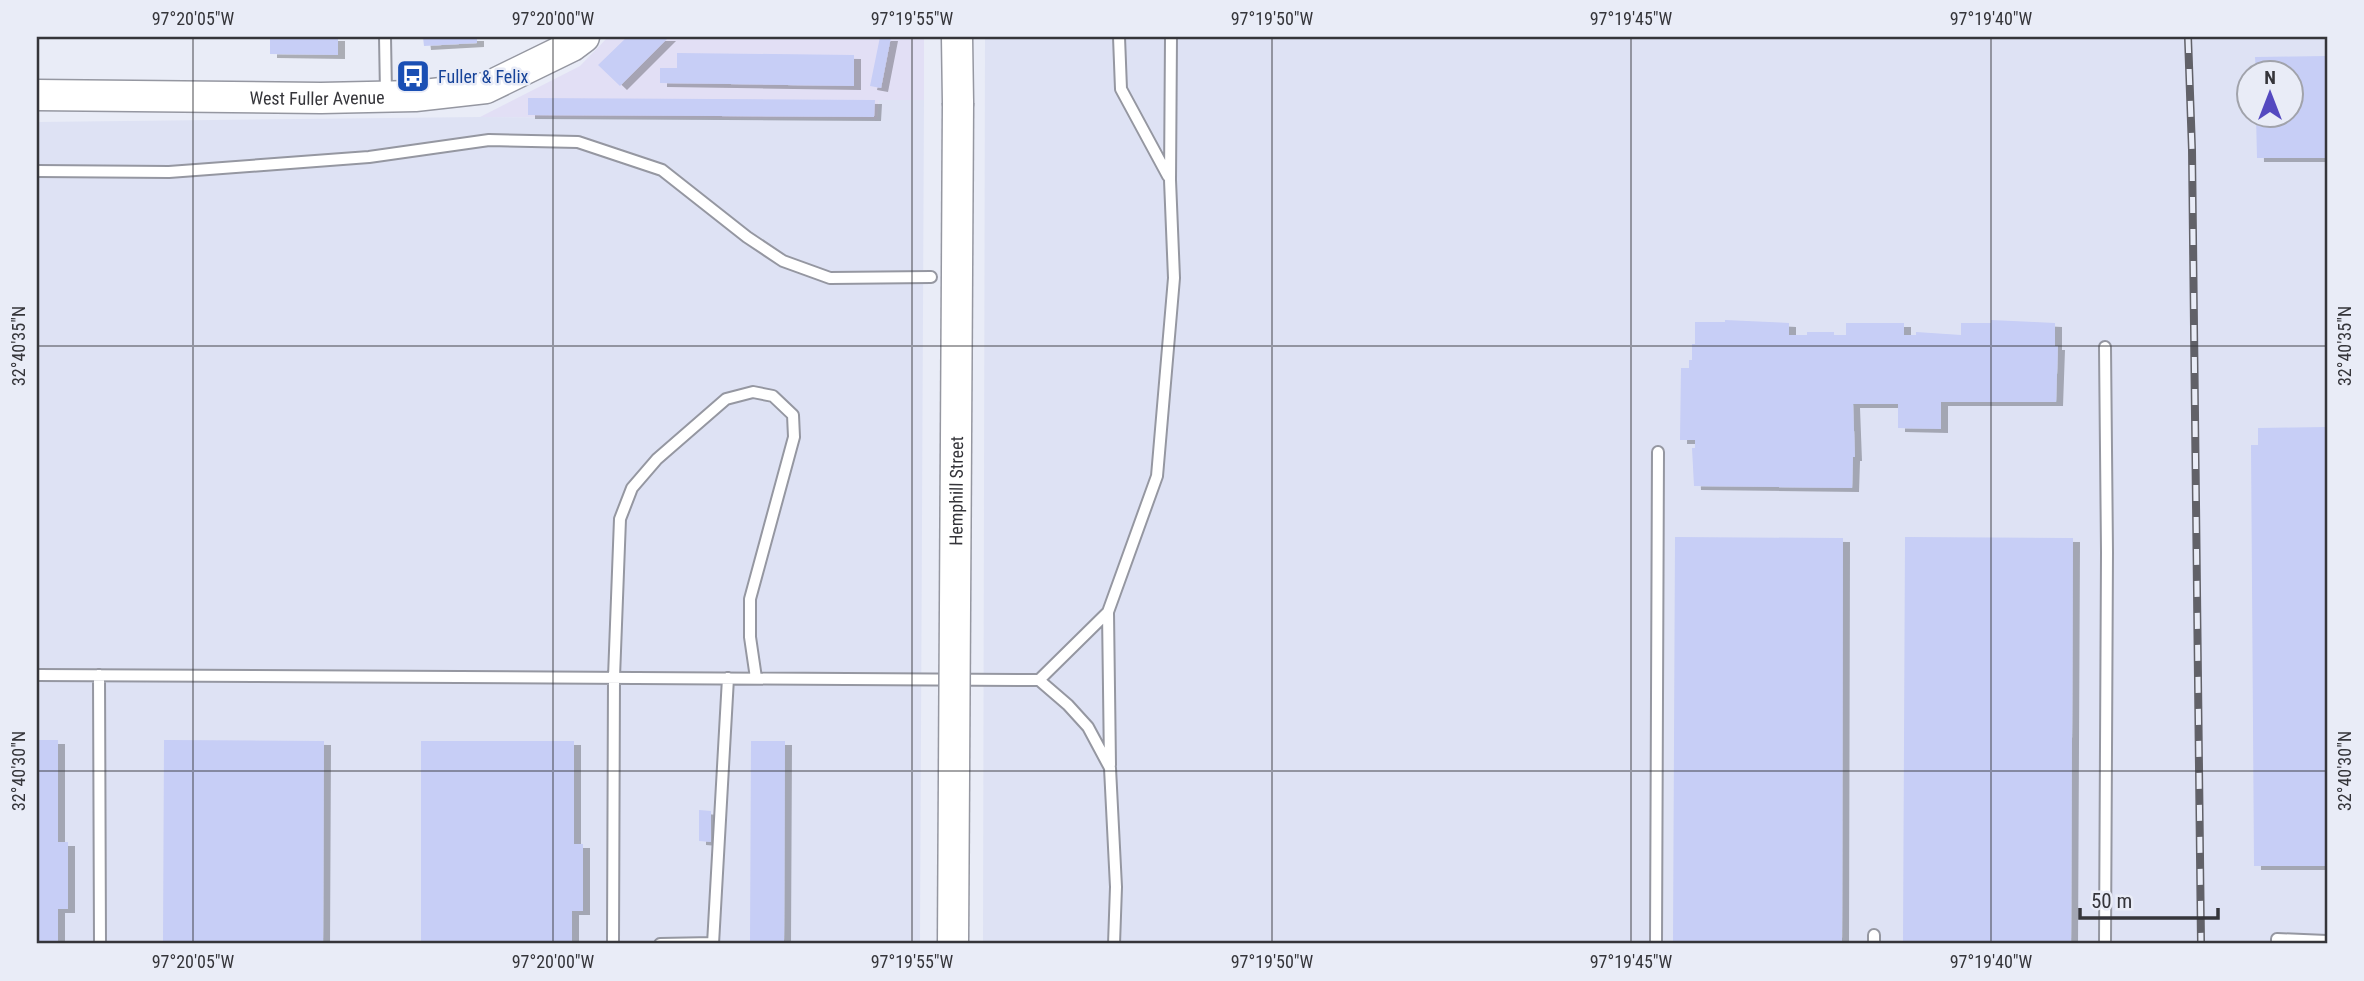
<svg xmlns="http://www.w3.org/2000/svg" width="2364" height="981" font-family="'Roboto Condensed',sans-serif">
  <style>
    .commercial { fill: #e2dff5 }
    .built { fill: #dee2f4; fill-rule: evenodd }
    .building { fill: #c7cef6; filter: url(#shadow) }
    .lines { fill: none; stroke-linecap: round; stroke-linejoin: round }
    .lane-casing { stroke: #9597a1; stroke-width: 14 }
    .secondary-casing { stroke: #9597a1; stroke-width: 33 }
    .lane { stroke: #fff; stroke-width: 10 }
    .secondary { stroke: #fff; stroke-width: 30 }
    .rail-casing { stroke: #616168; stroke-width: 8 }
    .rail { stroke: #e9ecf7; stroke-width: 5; stroke-dasharray: 16; stroke-linecap: butt }
    .secondary-bridge-casing { stroke: #9597a1; stroke-width: 33; stroke-linecap: butt }
    .secondary-bridge { stroke: #fff; stroke-width: 30 }
    .ticks { fill: none; stroke: #35353a; stroke-width: 2; stroke-opacity: 0.45 }
    .labels { text-anchor: middle; dominant-baseline: central; stroke-width: 5; stroke-linejoin: round; paint-order: stroke }
    .transit-label { font-size: 18px; fill: #164399; stroke: #e9ecf7; text-anchor: start }
    .street-label { font-size: 18px; fill: #35353a; stroke: #e9ecf7 }
    .neatline { fill: none; stroke: #35353a; stroke-width: 2.5 }
    .ticks-label { font-size: 18px; text-anchor: middle; fill: #35353a }
  </style>
  <defs>
    <filter id="shadow"><feDropShadow dx="7" dy="4" stdDeviation="0" flood-color="#0004"/></filter>
  </defs>
  <rect width="100%" height="100%" fill="#e9ecf7"/>
  <path class="commercial" d="M608,37h316v63h-45l-2,19 -397,-2 100,-51z"/>
  <path class="built" d="M985,37h1342v907h-1344zM2248,74h42v42h-42z
    M879,100h45l-4,844h-883v-822l443,-5 397,2z"/>
  <path class="building" d="M270,37h68v18l-68,-1z
    M423,37h54v6l-53,3z
    M627,37h42l-49,49 -22,-21z
    M880,37h11l-10,51 -11,-2z
    M677,53l177,2v31l-194,-3v-15h17z
    M2327,56v102h-70l-1,-42h34v-42h-34l-1,-17z
    M528,98l347,2 -1,17 -346,-2z
    M1725,320l64,3v12h18v-3h27v3h12v-12h58v12h12v-3l45,3v-12h30v-3l64,3v23h3l-2,56h-115v27l-43,-1v-24h-45l2,53h-2l-1,31 -158,-2 -2,-38h3v-8h-15l1,-72h8v-8h3v-16h3v-22h30z
    M2327,427v439h-73l-3,-421h7v-17z
    M1675,537l168,1 -1,406h-169z
    M1905,537l168,1 -2,406h-168z
    M37,740h21v102h10v67h-10v35h-21z
    M164,740l160,1 -1,203h-160z
    M421,741h153v103h9v67h-11v33h-151z
    M751,741h34l-1,200 3,3h-37z
    M699,810l12,1v31l-12,-1z"/>
  <g class="lines">
    <g class="lane-casing">
      <path id="lane" d="M385,37l1,56
        M1119,37l2,52 47,87
        M37,171l132,1 200,-15 120,-17 89,2 84,28 85,67 36,24 47,17 101,-1
        M2105,347l2,205 -2,392
        M1108,612l2,153
        M37,675l1002,5 29,25 20,22 22,41 6,119 -2,57
        M99,675l1,269
        M1039,680l69,-68 49,-136 17,-198 -4,-98 1,-143
        M613,944l1,-267 6,-158 12,-31 25,-29 69,-60 27,-7 20,4 20,19 1,22 -44,162v38l6,41
        M660,944l53,-1
        M713,944l15,-266
        M1656,944l2,-492
        M1874,944v-9
        M2277,944v-5l50,2"/>
    </g>
    <g class="secondary-casing">
      <g id="secondary">
        <path d="M957,37l1,66"/>
        <path id="s1" d="M37,95l284,3 94,-2 71,-8 86,-42 12,-9"/>
      </g>
    </g>
    <use href="#lane" class="lane"/>
    <use href="#secondary" class="secondary"/>
    <g class="rail-casing">
      <path id="rail" d="M2188,37l4,113 9,794"/>
    </g>
    <use href="#rail" class="rail"/>
    <g class="secondary-bridge-casing">
      <g id="secondary-bridge">
        <path id="s2" d="M953,944l5,-841"/>
      </g>
    </g>
    <use href="#secondary-bridge" class="secondary-bridge"/>
  </g>
  <path class="ticks" d="M193,37v907M553,37v907M912,37v907M1272,37v907M1631,37v907M1991,37v907M37,346h2290M37,771h2290"/>
  <defs>
    <g id="bus-square" transform="scale(1.75)"><rect x="-9" y="-9" width="18" height="18" rx="4" fill="#1a4fb4" stroke="#e9ecf7"/><path d="M-5-6H5V4H4V6H2V4H-2V6H-4V4H-5ZM-3.5-4V0h7V-4ZM-3.5 1.2v1.5H-2V1.2ZM2 1.2v1.5H3.5V1.2Z" fill="#fff"/></g>
  </defs>
  <g fill-rule="evenodd">
    <use href="#bus-square" x="413" y="76"/>
  </g>
  <g class="labels">
    <g class="transit-label">
      <text x="438" y="76">Fuller &amp; Felix</text>
    </g>
    <g class="street-label">
      <text stroke="none"><textPath href="#s1" startOffset="280">West Fuller Avenue</textPath></text>
      <text stroke="none"><textPath href="#s2" startOffset="453">Hemphill Street</textPath></text>
    </g>
  </g>
  <rect width="2364" height="981" fill="none" stroke="#e9ecf7" stroke-width="77"/>
  <g transform="translate(2270 94)"><circle r="33" fill="#e9ecf7" stroke="#a1a3ab" stroke-width="2"/>
  <path d="M0-5L12 26L0 18L-12 26Z" fill="#5449c0"/>
  <text y="-10" font-size="19" font-weight="bold" text-anchor="middle" fill="#35353a">N</text>
  </g>
  <path d="M2080 908v10h138v-10" fill="none" stroke="#35353a" stroke-width="3.5"/>
  <text x="2091" y="908" font-size="21" fill="#35353a" stroke="#e9ecf7" stroke-width="5" paint-order="stroke">50 m</text>
  <rect x="38" y="38" width="2288" height="904" class="neatline"/>
  <g class="ticks-label">
    <text x="193" y="25">97°20'05"W</text>
    <text x="553" y="25">97°20'00"W</text>
    <text x="912" y="25">97°19'55"W</text>
    <text x="1272" y="25">97°19'50"W</text>
    <text x="1631" y="25">97°19'45"W</text>
    <text x="1991" y="25">97°19'40"W</text>
    <text transform="translate(19 346) rotate(-90)" y="6">32°40'35"N</text>
    <text transform="translate(2345 346) rotate(-90)" y="6">32°40'35"N</text>
    <text transform="translate(19 771) rotate(-90)" y="6">32°40'30"N</text>
    <text transform="translate(2345 771) rotate(-90)" y="6">32°40'30"N</text>
    <text x="193" y="968">97°20'05"W</text>
    <text x="553" y="968">97°20'00"W</text>
    <text x="912" y="968">97°19'55"W</text>
    <text x="1272" y="968">97°19'50"W</text>
    <text x="1631" y="968">97°19'45"W</text>
    <text x="1991" y="968">97°19'40"W</text>
  </g>
</svg>
